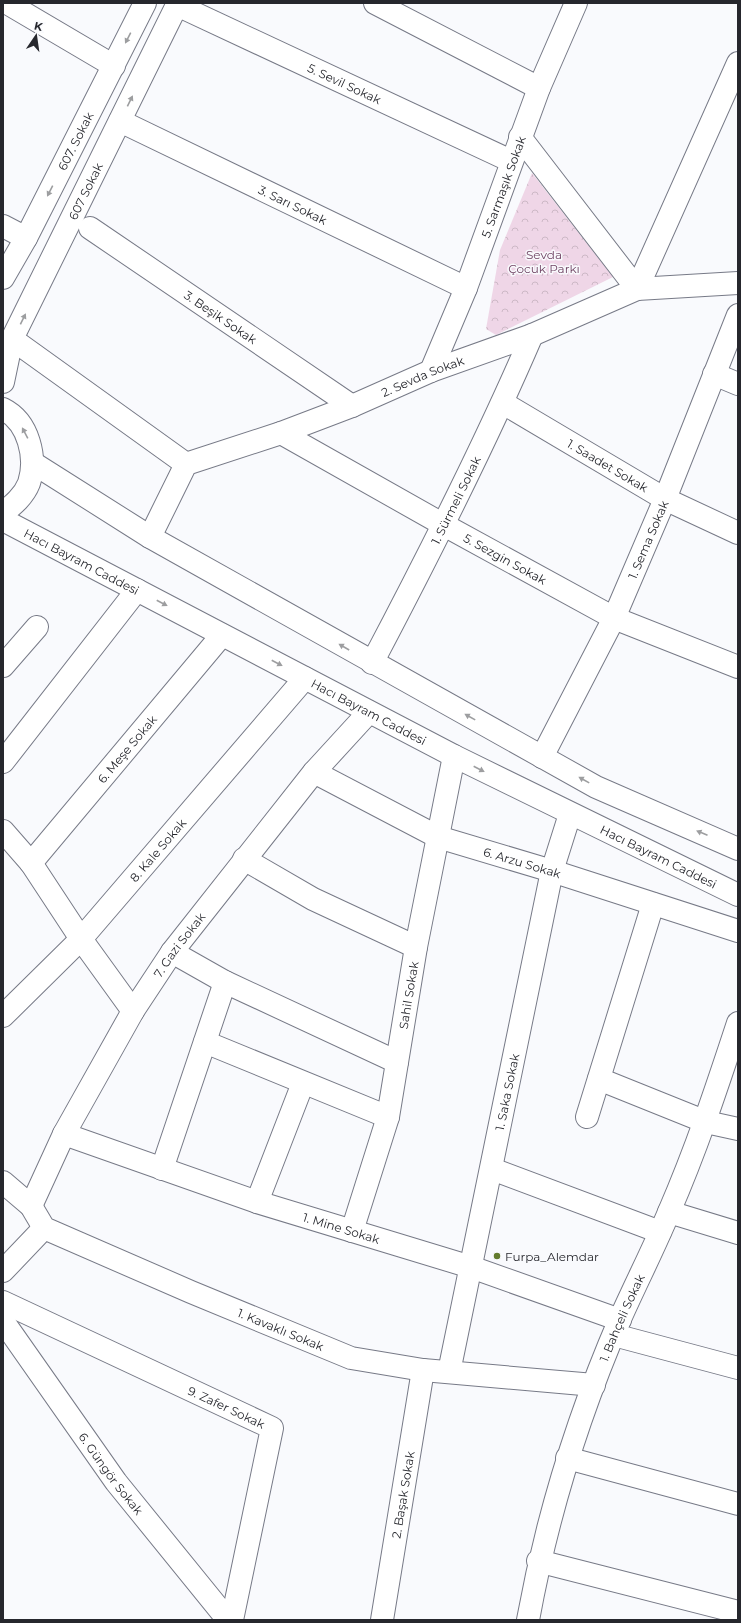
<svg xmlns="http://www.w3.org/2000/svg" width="741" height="1623" font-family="Montserrat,sans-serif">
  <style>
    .park { fill: url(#park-crowns) }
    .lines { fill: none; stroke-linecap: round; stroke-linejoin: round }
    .minor-casing { stroke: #777a87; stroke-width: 24 }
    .major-casing { stroke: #777a87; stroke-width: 24 }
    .minor { stroke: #fff; stroke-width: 22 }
    .major { stroke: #fff; stroke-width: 22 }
    .oneway { fill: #9d9ea0 }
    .poi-dot { fill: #637b2d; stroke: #f9fafd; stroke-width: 1.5 }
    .labels { text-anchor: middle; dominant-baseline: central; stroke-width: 3; stroke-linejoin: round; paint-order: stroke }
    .street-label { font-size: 12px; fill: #26272d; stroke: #f9fafd }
    .park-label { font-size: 12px; fill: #704464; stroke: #f9fafd }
    .poi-label { font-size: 12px; fill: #26272d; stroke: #f9fafd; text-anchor: start }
  </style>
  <defs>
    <pattern id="park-crowns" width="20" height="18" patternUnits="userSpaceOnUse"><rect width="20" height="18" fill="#efd6e7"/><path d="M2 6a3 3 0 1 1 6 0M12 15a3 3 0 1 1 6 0" fill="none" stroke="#cdb8c6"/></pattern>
  </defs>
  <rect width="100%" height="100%" fill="#f9fafd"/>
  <path class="park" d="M532,173l81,104 -117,58 -10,-6 14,-79z"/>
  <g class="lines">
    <g class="minor-casing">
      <g id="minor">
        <path d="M7,3l107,63"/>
        <path d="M375,3l164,85"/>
        <path id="s1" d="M177,5l334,156"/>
        <path id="s2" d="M120,121l346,167"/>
        <path d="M520,137l117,152 101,-226"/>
        <path d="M3,226l23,12"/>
        <path id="s3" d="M90,228l262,178"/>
        <path id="s4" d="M3,278l23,-40 119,-235"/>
        <path d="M12,339l174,125"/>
        <path id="s5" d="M431,371l35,-83 73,-200 37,-85"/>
        <path d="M714,374l24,10"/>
        <path id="s6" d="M3,382l9,-43 166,-336"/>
        <path id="s7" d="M503,403l162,96 73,34"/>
        <path id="s8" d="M281,433l163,92 170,93 124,49"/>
        <path id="s9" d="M150,537l36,-73 95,-31 71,-27 79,-35 101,-36 105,-46 101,-6"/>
        <path id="s10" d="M372,663c57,-108 112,-216 160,-328"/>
        <path d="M3,666l34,-39"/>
        <path id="s11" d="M542,757l72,-139 51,-119 73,-184"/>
        <path d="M3,762l134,-172"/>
        <path id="s12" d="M314,772l124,65 114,34 186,60"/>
        <path d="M3,831l28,32 50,76 52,72"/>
        <path d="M244,859l69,40 103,48"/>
        <path id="s13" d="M31,863l191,-228"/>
        <path d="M172,952l53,30 172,80"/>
        <path id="s14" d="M3,1016l78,-77 224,-261"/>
        <path d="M205,1042l183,75"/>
        <path d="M599,1079l107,43 32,7"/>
        <path d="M587,1117l66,-213"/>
        <path id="s15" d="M64,1134l193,68 214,65 149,53"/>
        <path d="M162,1169l63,-187"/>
        <path d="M492,1169l168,63"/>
        <path id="s16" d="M3,1182l28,24 13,22 147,64 160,66 72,12 171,15"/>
        <path d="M257,1202l46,-119"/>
        <path id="s17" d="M31,1206l33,-72 69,-123 39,-59 142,-180 55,-60"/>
        <path d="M669,1212l69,21"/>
        <path id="s18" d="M352,1231l36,-114 28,-170 38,-191"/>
        <path d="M3,1271l41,-43"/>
        <path id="s19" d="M3,1302l269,126 -40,192"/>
        <path id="s20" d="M3,1321l113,161 112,138"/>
        <path d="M614,1335l124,33"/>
        <path id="s21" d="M449,1372l103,-501 18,-57"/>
        <path d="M567,1458l171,46"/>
        <path d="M538,1561l200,51"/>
        <path id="s22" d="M382,1620l41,-250"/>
        <path id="s23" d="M528,1620c19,-104 50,-204 92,-301 16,-36 34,-71 49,-107 27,-62 48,-125 69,-189"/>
      </g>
    </g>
    <g class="major-casing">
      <g id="major">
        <path d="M3,409c26,13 34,49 26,74 -5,13 -16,22 -26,30"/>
        <path d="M33,463l117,74 446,250 142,62"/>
        <path id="s24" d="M3,520l451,236 284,139"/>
      </g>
    </g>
    <use href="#minor" class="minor"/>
    <use href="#major" class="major"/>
  </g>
  <defs><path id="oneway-solid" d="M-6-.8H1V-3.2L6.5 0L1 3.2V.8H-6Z"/></defs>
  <g class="oneway">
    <use href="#oneway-solid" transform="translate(128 38) rotate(117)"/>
    <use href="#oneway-solid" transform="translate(130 101) rotate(-64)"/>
    <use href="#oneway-solid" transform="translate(50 191) rotate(117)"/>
    <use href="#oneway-solid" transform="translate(23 319) rotate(-64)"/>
    <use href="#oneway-solid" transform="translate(25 433) rotate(-118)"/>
    <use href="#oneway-solid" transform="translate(162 603) rotate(28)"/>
    <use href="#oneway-solid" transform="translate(344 647) rotate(-150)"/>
    <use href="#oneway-solid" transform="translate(277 663) rotate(28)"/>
    <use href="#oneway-solid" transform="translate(470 717) rotate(-151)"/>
    <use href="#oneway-solid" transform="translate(479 769) rotate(27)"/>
    <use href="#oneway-solid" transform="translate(584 780) rotate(-151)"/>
    <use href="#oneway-solid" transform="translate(702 833) rotate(-157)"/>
  </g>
  <circle class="poi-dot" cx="497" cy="1256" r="4"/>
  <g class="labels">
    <g class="street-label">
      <text stroke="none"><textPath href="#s1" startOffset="185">5. Sevil Sokak</textPath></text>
      <text stroke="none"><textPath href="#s4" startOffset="155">607. Sokak</textPath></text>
      <text stroke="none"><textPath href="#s5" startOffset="198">5. Sarmaşık Sokak</textPath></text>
      <text stroke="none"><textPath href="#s6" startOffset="209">607 Sokak</textPath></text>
      <text stroke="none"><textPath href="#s2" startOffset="192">3. Sarı Sokak</textPath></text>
      <text stroke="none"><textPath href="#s3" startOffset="158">3. Beşik Sokak</textPath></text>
      <text stroke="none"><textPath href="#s9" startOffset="334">2. Sevda Sokak</textPath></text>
      <text stroke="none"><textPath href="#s7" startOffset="122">1. Saadet Sokak</textPath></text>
      <text stroke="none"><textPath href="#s10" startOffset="183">1. Sürmeli Sokak</textPath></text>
      <text stroke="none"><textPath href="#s11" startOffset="242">1. Sema Sokak</textPath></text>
      <text stroke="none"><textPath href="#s8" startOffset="257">5. Sezgin Sokak</textPath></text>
      <text stroke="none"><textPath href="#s24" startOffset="89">Hacı Bayram Caddesi</textPath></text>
      <text stroke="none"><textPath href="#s24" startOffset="413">Hacı Bayram Caddesi</textPath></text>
      <text stroke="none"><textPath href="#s13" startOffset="149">6. Meşe Sokak</textPath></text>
      <text stroke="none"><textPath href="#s14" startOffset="227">8. Kale Sokak</textPath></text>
      <text stroke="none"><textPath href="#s24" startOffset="737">Hacı Bayram Caddesi</textPath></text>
      <text stroke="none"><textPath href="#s12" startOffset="228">6. Arzu Sokak</textPath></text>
      <text stroke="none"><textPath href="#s17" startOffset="301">7. Gazi Sokak</textPath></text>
      <text stroke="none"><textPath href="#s18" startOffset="243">Sahil Sokak</textPath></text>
      <text stroke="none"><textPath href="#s21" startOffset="286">1. Saka Sokak</textPath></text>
      <text stroke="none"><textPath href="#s15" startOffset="293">1. Mine Sokak</textPath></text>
      <text stroke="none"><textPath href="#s23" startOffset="317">1. Bahçeli Sokak</textPath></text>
      <text stroke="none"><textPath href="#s16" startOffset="320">1. Kavaklı Sokak</textPath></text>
      <text stroke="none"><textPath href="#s19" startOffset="247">9. Zafer Sokak</textPath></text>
      <text stroke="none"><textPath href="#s20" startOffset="187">6. Güngör Sokak</textPath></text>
      <text stroke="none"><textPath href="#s22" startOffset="127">2. Başak Sokak</textPath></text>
    </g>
    <g class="park-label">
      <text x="544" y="254">Sevda<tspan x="544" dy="14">Çocuk Parkı</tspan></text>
    </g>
    <g class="poi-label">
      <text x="505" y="1256">Furpa_Alemdar</text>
    </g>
  </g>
  <rect width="741" height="1623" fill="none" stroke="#26272d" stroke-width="8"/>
  <g transform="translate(36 36) rotate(13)" stroke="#f9fafd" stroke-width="3" paint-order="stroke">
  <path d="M0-3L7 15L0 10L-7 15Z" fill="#26272d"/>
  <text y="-6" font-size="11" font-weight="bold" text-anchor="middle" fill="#26272d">K</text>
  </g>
</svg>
